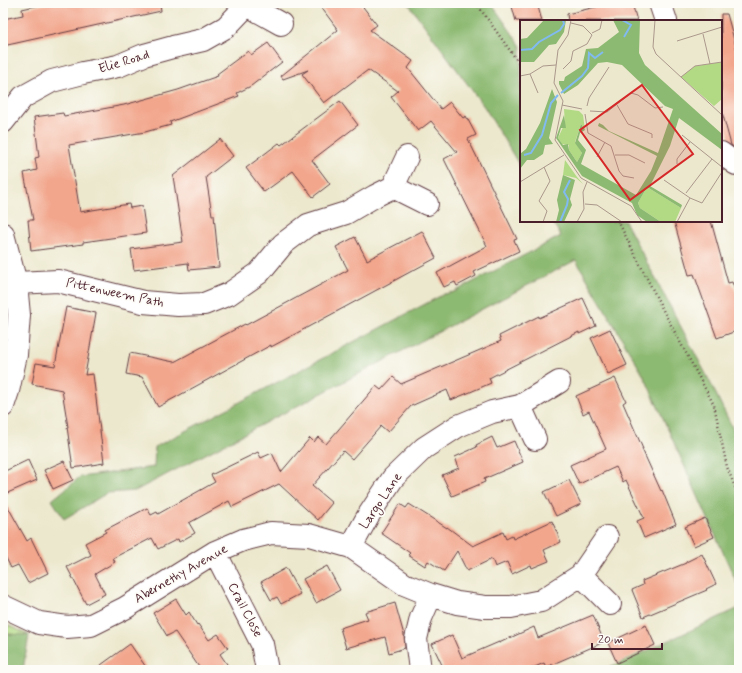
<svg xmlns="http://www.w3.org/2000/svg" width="742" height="673" font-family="Mynerve,sans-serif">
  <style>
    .green { fill: #b2da84; stroke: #7e7c58 }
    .forest { fill: #8dba72; stroke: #6c6c4e }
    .building { fill: #f2a68c }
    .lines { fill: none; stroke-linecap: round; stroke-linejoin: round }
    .minor-casing { stroke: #623d43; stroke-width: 24 }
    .path { stroke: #623d43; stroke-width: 2.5; stroke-dasharray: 1 3; stroke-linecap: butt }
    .minor { stroke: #fff; stroke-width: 22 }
    .labels { text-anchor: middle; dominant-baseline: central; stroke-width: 3.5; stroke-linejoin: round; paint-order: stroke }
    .street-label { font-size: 13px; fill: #4a1f2b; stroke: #fdfcf7 }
    .inset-river { fill: none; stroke: #80baf1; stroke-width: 2 }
    .inset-road { fill: none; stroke: #ab988c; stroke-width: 1 }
    .view { fill: #d62828; fill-opacity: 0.15; stroke: #d62828; stroke-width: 2 }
    .inset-edge { fill: none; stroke: #4a1f2b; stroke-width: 2 }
  </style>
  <rect width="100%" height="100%" fill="#fdfcf7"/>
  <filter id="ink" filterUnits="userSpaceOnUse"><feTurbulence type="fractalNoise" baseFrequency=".025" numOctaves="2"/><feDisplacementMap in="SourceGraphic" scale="8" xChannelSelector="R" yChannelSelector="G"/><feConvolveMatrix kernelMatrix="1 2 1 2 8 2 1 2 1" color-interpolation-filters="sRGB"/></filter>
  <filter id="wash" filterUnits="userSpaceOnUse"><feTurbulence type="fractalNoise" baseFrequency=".012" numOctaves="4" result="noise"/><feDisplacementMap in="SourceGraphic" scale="16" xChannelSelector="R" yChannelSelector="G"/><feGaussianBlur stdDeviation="0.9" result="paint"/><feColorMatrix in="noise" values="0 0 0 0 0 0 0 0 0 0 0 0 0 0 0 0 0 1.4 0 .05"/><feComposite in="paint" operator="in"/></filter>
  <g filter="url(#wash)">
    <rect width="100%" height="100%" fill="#ece8cd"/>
    <path class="green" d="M3,623l26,12 -26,-1z"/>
    <path class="forest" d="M408,3h83l30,43v122l-36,-60z
      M552,221h73l82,155 32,65v45h-1l1,2v100l-94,-210 -69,-118 -441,231 -28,2 -43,26 -12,-19 28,-23 74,-10 1,-20 289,-153 10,-2 107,-56z
      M739,608v62h-134z
      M3,634l26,1 -6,35h-20z"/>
    <g id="blocks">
      <path class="building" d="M49,3h111l1,8 -158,35v-27l20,-4 -1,-6z
        M318,3h42l17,22 -7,5 43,31 -5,7 33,41 9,-7 13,16 3,-2 10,19 -8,4 49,100 -3,1 5,11 -45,21 2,4 -19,10 -2,-4 -11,5 -7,-14 50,-27 -43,-87 13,-7 -26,-31 -13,10 -27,-34 7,-6 -30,-21 -44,33 -22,-29 6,-4 -25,9 -2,-3 57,-46z
        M511,3h26l5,18h-26z
        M612,3h20l5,18h-69l-1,-7z
        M721,14h6l12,44v93l-8,-6 -10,-37z
        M268,43l14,19 -31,24 -14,7 2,3 -69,26 1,3 -26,7 -76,13 11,67 49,-8 1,4 12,-2 4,27 -63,9v2l-52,7 -3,-31h5l-9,-47 13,-3 -2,-12 4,-1 -5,-40 29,-4 1,3 60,-11 54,-15 40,-14 -1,-2 31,-23 3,4z
        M340,101l18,24 -46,35 18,24 -17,13 -20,-26 -29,21 -18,-24 33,-25 2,2z
        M220,139l13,17 -27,21 6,38h2l5,52 -30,3 -1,-7 -54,7 -3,-21 52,-7 -10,-66z
        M674,221h37l17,62 4,-1 7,18v30l-22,8 -23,-64 -5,1z
        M422,231l14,27 -165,89v-2l-113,62 -16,-30 -16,-3 4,-21 44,9 71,-38 1,1 102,-55 -12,-23 19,-10 12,23z
        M583,298l13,28 -17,8v-2l-90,46 2,5 -23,10 -17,7 -4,-10 -36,16 -23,26 -7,-6 -29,33 -9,-8 -31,35 20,17 -14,17 -39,-36 -47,23 -3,-6 -40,22 6,10 -16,9 -1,-3 -20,10 -6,-11 -39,20 2,4 -20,12 10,20 -19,10 -19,-37 24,-12 -6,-12 21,-11 -1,-2 42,-22 4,7 6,-3 1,2 57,-32 -4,-7 47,-23 3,6 11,-5 9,19 29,-34 4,4 4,-5 8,7 50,-58 5,4 12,-13 8,7 100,-43 -2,-5 40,-20v2z
        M66,307l30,6 -11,62 8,-1 11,89 -31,5 -6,-41h1l-6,-37 -30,-6 4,-21 19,3z
        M610,329l17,36 -19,9 -17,-36z
        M615,378l11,23 -3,2 20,46h-1l19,42 1,-1 14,34 -32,14 -7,-17 7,-3 -18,-38 -3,2 -7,-15 -37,17 -9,-19 36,-16 -17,-38 -6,3 -7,-18z
        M492,437l5,11 17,-7 9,21 -39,17 1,3 -33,14 -10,-21 17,-7 -4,-11 22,-10 -1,-2z
        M28,460l9,20 -34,15v-23z
        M64,461l9,19 -20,9 -9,-19z
        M569,480l12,24 -25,12 -12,-24z
        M3,498l24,43 4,-3 17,35 -20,10 -10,-18 -7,3 -8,-16z
        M400,504l6,4 3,-4 38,24v-1l26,19 30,-14 3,7 6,-3 1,3 39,-18 9,21 -17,8 5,11 -17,7 -1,-3 -19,9 -5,-12 -12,5 -3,-8 -25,12 -10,-20 -13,20 -16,-10 -3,5 -17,-11 2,-2 -29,-20z
        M705,518l9,19 -20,9 -9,-19z
        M702,554l14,30 -10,5 1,1 -64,27 -11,-27 11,-5 -1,-4 44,-18v-1z
        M327,566l13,24 -24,13 -13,-24z
        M286,568l14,26 -19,10 -4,-7 -6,3 -10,-18z
        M176,599l10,16 3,-3 8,13 1,-1 11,16 9,-6 10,14 -8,6 11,16h-30l-26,-38 -8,4 -14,-23z
        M395,603l9,32 1,13 -16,5 -4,-16 -39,11 -6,-20 28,-9 -3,-7z
        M593,615l11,27 -58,25 -2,-4 -16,7h-91l6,-3 -11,-23 20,-9 10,23 37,-16v1l35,-16 4,11z
        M646,625l9,20 -38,18 -9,-20z
        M130,644l18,26h-54z"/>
    </g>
  </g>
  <g filter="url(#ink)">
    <use href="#blocks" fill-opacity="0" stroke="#623d43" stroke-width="1"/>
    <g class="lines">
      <g class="minor-casing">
        <path id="minor" d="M660,3l6,18
          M247,5l34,19
          M3,122l20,-25 29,-16 31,-8 35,-7 26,-11 29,-8 30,-7 23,-13 21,-22 1,-2
          M721,153l15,11
          M393,187l14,-30
          M3,234l13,49 3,32 -3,40 -8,36 -5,15
          M16,283l42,-2 85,21 35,3 26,-1 25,-10 30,-21 24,-29 25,-19 38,-12 29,-17 18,-9 34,17
          M520,406l15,33
          M351,547l17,-31 25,-38 31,-30 34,-22 34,-14 28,-6 39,-24
          M215,552l47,92 5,26
          M581,575l29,29
          M3,606l36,17 28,4 24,-2 34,-17 90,-56 28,-12 28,-7 38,2 42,12 53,37 27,11 26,8 28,4h26l30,-6 40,-26 26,-38
          M420,670l-4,-31 5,-21 10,-23"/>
      </g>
      <path class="path" d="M476,3l45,63
        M618,221l47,93 49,91 13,62 12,30"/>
      <use href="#minor" class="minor"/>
    </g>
  </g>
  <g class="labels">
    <g class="street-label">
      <text transform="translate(124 62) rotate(-17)">Elie Road</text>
      <text transform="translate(115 293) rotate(12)">Pittenweem Path</text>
      <text transform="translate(381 501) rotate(-56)">Largo Lane</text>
      <text transform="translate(181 574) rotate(-30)">Abernethy Avenue</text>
      <text transform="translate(245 610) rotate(62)">Crail Close</text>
    </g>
  </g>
  <g transform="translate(520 20)">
    <rect width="202" height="202" fill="#ece8cd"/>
    <path d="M202,42v37l-8,7 -33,-29 14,-11zM44,89l15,2 4,4 2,15 -4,-6 -6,18 7,11 -5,9 -8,-12v-5l-7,-1 -4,-6 7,-15zM45,140l12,17 6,7 -7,-6 -13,-3zM127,167l34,21 -6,14h-14l-21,-14 -2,-5z" fill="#b2da84"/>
    <path d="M24,0h22l-2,12 -8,12 -7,1 -15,17h-14v-23l7,-1zM93,0h27l-1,33 6,12 77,69v16l-43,-32 -9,28 -20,40 32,19 -1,3 -34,-21 -9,16 2,5 21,14h-14l-10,-7 -5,-12 -50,-27 -26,-38 8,-23 2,13h-5l-3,10 5,7 5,-1 1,6 8,12 5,-9 -7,-10 6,-19 4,6 -5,3 -2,7 8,10 -5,14 55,31 15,-24 6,-15 -59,-30 1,-3 4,2 6,6 49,22 15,-44 -8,-3 -43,-41 -15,-3 -9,1 -20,22 -14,9 -5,-10v-3h5l1,-4 17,-11 4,-17 12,-1 21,-16zM32,69l5,13 -8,36 4,6 -8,1 -2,9 -9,6h-7l-7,9v-15l6,-5 14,-26zM43,155l12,5 -5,19 2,6 -8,17h-8l3,-12 -2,-10z" fill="#8dba72"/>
    <path class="inset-river" d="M102,0l9,5 -7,12M0,30l12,-1 7,-7 21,-12 4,-6 -1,-4M41,73l21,-17 6,-8 1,-15 6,5 8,-6M4,135l7,-2 11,-18 9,-32 7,-8M40,202l7,-17 1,-6 -4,-7 6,-12"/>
    <path class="inset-road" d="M51,0l-3,15 -10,15 -4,33 9,18 -8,39 26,38 50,28 11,16M135,0l-2,27 3,7 66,61M72,13l8,-4 2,-9M183,14l7,30M157,21l45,-14M43,49l8,-8 2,-10 14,-7 5,-9 -9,-9 -12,-3M10,54l8,19M0,56l10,-2 13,-8 13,-1M161,57l14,-11 27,-4M42,85l20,4M97,85l11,19 24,10v4M67,86l2,-8 20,-31M70,91l17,1 24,-19 7,2 17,13 8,-1M65,94l3,19 23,13 8,25 4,5 11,2M162,115l40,32M95,135h14l16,8M77,137l8,-15M157,144v-5l13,-17M144,160l26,18M0,162l44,-27M166,173l26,-34M65,184l12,1 25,17M23,202l4,-11 -8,-10 11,-20 -6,-14M57,202l7,-13 -1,-17 4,-10M157,202l13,-24 12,5 20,-31"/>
    <path class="view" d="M122,65l51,69 -63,46 -50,-70z"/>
    <rect width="202" height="202" class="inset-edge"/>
  </g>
  <rect width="742" height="673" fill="none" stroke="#fdfcf7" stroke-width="16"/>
  <path d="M592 643v6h70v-6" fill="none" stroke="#4a1f2b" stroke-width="2"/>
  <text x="598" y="643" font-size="12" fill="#4a1f2b" stroke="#fdfcf7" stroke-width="3" paint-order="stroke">20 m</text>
</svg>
